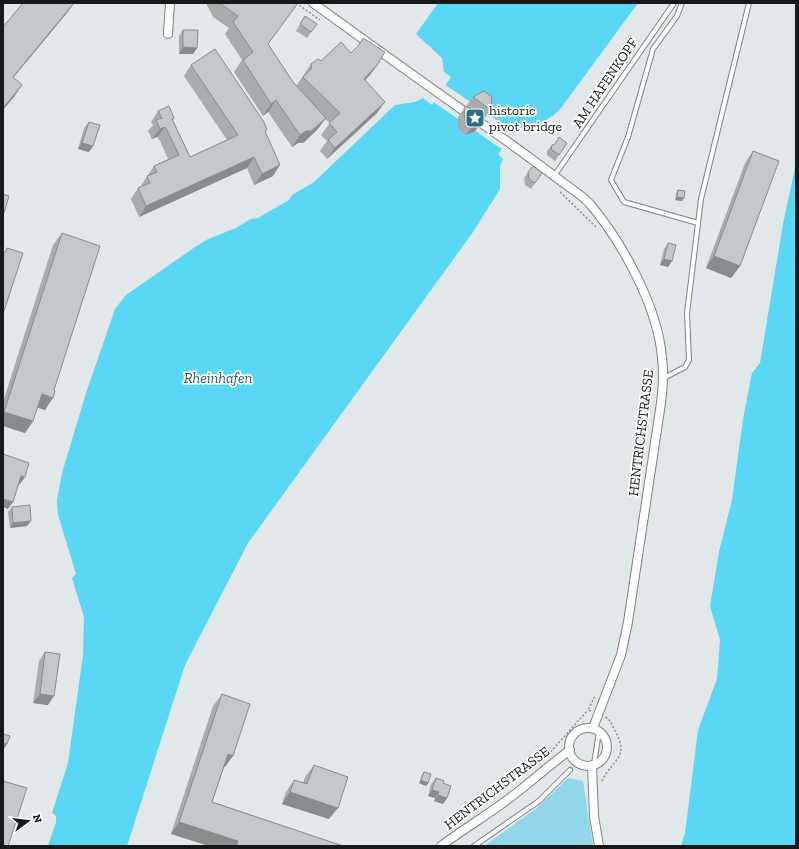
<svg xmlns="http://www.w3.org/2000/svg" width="799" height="849" font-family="'Zilla Slab',serif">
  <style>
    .green { fill: #8fd7e9 }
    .water { fill: #5ad7f4 }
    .pier { fill: #e2e7e9 }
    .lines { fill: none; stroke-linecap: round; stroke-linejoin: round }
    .lane-casing { stroke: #7c8182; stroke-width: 6 }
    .street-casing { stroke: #7c8182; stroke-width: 10 }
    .path { stroke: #8a8e90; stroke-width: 1.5; stroke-dasharray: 2 2; stroke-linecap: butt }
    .lane { stroke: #fff; stroke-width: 4 }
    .street { stroke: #fff; stroke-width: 8 }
    .wall { fill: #a7acad }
    .shaded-wall { fill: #888c8d }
    .building { fill: #c2c8c9; stroke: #888c8d }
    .labels { text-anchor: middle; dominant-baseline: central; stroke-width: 3.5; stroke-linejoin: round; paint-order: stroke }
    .street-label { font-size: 14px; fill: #161819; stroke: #fff }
    .poi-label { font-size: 14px; fill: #161819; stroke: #fff; text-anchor: start }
    .water-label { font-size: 15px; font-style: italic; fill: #2a5e6b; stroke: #fff }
  </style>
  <rect width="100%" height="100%" fill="#e2e7e9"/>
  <path class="green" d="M568,778l15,3 10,65h-109l54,-39z"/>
  <path class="water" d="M438,3h200l-77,105c-11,12 -22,16 -37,22l-5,-4 -21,28 5,5 -3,7v23l-27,43 -225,311 -63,122 -58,181h-79l8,-24v-6l-4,-3 16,-50 15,-108 1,-38 -12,-39 4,-4 -18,-59 -1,-15 5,-27 24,-80 29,-84 11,-14 69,-48 13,-8 28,-11 15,-9 7,-1 31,-18 3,-5 22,-13 81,-77 20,-3 8,-4 9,7 19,-28 -7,-5 -2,-14 -26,-24z
    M796,163v683h-115l4,-13 13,-103 19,-51 3,-39 -10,-34 9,-54 13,-52 11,-81 9,-46 8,-10 23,-139z"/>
  <path class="pier" d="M444,84l72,49 -13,17 -71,-49z"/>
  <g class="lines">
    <g class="lane-casing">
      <path id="lane" d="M682,3l-5,13 -24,33 -25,88 -17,43 13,22 74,21
        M554,176l120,-173
        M664,378l21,-11 4,-7 -2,-47 14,-114 48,-196
        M594,764l5,-32
        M474,846l65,-45 31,-31"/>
    </g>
    <g class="street-casing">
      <path id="street" d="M313,3c58,42 116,84 175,125 25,17 49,35 73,53 9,7 21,14 29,23 32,38 68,103 72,154 2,15 1,30 -1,45l-33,219 -7,33 -28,73
        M168,34l2,-31
        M569 747a19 19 0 1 1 38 0a19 19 0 1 1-38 0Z
        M592,765l2,51 5,30
        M441,846c21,-16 45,-30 66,-46 22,-16 41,-34 63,-50"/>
    </g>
    <path class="path" d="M296,3l24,17
      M3,5l1,-2
      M560,192l36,35
      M591,711l-3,-1 7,-14
      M548,755l40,-45
      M602,781c11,-23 29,-23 12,-52 -3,-6 -3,-9 -9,-12"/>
    <use href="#lane" class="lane"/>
    <use href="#street" class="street"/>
  </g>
  <path class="wall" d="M206,3h92l-30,41 25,38 4,3 14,-21 10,-3 30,-8 6,-6 6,-9 15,26 -8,11 -5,5 12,33 -50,46 -7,-8 7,-10 -6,-6 9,-12 -5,-4 -8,11 -14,13h-5l-6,4 -24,-35 -5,4 -29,-44 8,-12 -17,-26 4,-6 -16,-11z
    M305,16l12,8 -10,14 -11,-7z
    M183,30l14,18 -4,6h-14v-18z
    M191,65l76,65 -2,2 8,44 -19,9 -7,-17 -108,49 -8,-18 7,-11 2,-1 14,-21 14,-7 -8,-18 -3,-4 -5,2 -4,-8 5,-6 -2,-3 7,-11 16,7 -1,2 17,37 37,-17 -43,-64z
    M473,97l18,13 -16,21 -9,4 -8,-6v-12z
    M89,122l4,24 -4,6 -11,-3 6,-21z
    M567,143l-12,18 -8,-6v-4l5,-6z
    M753,151l-13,115 -9,12 -25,-10 39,-105z
    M533,166l9,7 -11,16 -6,-4 -1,-7z
    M678,190l6,8 -2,3 -7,-1 1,-7z
    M62,233l-17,177 -8,-3 -4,14 -8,12 -22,-7v-24l50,-157z
    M668,243l4,18 -4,6 -8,-2 4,-16z
    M12,507l15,19 -17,2 -2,-16z
    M45,652l3,53 -15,-2 6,-42z
    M222,694l3,73h-1l-12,35 131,44h-134l-38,-12 42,-128z
    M314,765l15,54 -47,-15 4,-12 8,-12 9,3 2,-6z
    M424,772l4,11 -2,3 -7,-3 3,-8z
    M436,778l7,5 4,15 -4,6 -9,-3 1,-3 -7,-2 3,-12z"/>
  <path class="shaded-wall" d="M74,3l-7,10 -63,76 9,-12z
    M183,47l14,1 -4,6h-14z
    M378,64l-8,11 -15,15 9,-11z
    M22,85l-8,12 -11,13v-2z
    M276,100l-8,12 -5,4 8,-12z
    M385,102l-8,11 -50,46 8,-11z
    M326,118l-9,12 -14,13h-5l-6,4 8,-12z
    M482,122l-7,9 -9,4 7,-9z
    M165,127l-8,10 -5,2 8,-10z
    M82,143l11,3 -4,6 -11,-3z
    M254,157l-7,11 -108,49 7,-11z
    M280,165l-7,11 -19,9 8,-11z
    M677,197l7,1 -2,3 -7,-1z
    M714,256l26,10 -9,12 -25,-10z
    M664,259l8,2 -4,6 -8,-2z
    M42,394l11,4 -8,12 -12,-4z
    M4,412l29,9 -8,12 -22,-7v-12z
    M21,476l4,1 -5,7 -4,-1z
    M3,499l10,3 -5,7 -5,-2z
    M31,521l-4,5 -17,2 3,-5z
    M40,694l14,2 -6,9 -15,-2z
    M5,743l2,1 -4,6v-4z
    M228,754l5,2 -8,11 -5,-1z
    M421,780l7,3 -2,3 -7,-3z
    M432,790l7,2 -4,6 -7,-2z
    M290,792l48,16 -9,11 -47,-15z
    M438,795l9,3 -4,6 -9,-3z
    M179,822l59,19 -3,5h-26l-38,-12z"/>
  <path class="building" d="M23,3h51l-61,74 9,8 -19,23v-81z
    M221,3h77l-30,41 25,38 33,36 -15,13h-5l-6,4 -24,-35 -5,4 -28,-44 10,-8 -20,-30 5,-6 -16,-11z
    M305,16l12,8 -6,8 -11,-8z
    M183,30h15l-1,18 -14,-1z
    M363,38l22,14 -7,12 -14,15 21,23 -50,46 -7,-8 9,-8 -8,-9 11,-10 -37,-36 9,-9 -1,-4 7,-5 3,2 20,-19 10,11 8,-8z
    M215,49l49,73 3,8 -2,1 15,34 -18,9 -8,-17 -108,49 -8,-18 12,-5 -3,-7 10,-4 -3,-6 25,-11 -12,-25 -2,-3 -5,2 -4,-9 6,-2 -4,-7 11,-5 5,12 -2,1 18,38 48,-22 -47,-70z
    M484,91l8,6 -1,13 -18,-13z
    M466,106l18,12 -2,4 -9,4 -8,-6 -1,-12z
    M89,122l11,3 -7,21 -11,-3z
    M559,137l8,6 -8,12 -8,-6 1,-4 3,-1z
    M753,151l26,10 -39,105 -26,-10z
    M533,166l9,7 -7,10 -6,-4 -1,-7z
    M678,190l7,1 -1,7 -7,-1z
    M3,194l6,2 -5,17h-1z
    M62,233l38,13 -46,144 1,1 -2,7 -11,-4 -9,27 -29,-9z
    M668,243l8,2 -4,16 -8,-2z
    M7,248l16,5 -20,61v-61l2,-1z
    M3,454l26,9 -4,14 -4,-1 -8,26 -10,-3z
    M30,505l1,16 -18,2 -1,-16z
    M45,652l15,2 -6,42 -14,-2z
    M222,694l28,10 -17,52 -5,-2 -16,48 131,44h-106l1,-5 -59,-19z
    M3,734l7,2 -3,8 -2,-1 -2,5z
    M314,765l34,12 -10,31 -48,-16 4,-12 13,4z
    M424,772l7,2 -3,9 -7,-3z
    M436,778l8,3 -1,2 8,3 -4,12 -9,-3 1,-3 -7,-2z
    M3,781l24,7 -19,58h-5z"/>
  <defs>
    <g id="sight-square" transform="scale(1)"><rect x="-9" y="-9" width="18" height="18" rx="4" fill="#2c7080" stroke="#fff"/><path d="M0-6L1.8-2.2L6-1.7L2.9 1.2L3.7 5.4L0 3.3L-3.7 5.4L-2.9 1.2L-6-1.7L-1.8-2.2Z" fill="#fff"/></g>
  </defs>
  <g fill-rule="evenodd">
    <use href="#sight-square" x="475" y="118"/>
  </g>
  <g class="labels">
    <g class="street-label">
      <text transform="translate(605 83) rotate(-56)">AM HAFENKOPF</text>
      <text transform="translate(641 433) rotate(-83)">HENTRICHSTRASSE</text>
      <text transform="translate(497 788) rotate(-37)">HENTRICHSTRASSE</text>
    </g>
    <g class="poi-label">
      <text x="489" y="110">historic<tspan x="489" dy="16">pivot bridge</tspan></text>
    </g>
    <g class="water-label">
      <text x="218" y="378">Rheinhafen</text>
    </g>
  </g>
  <rect width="799" height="849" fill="none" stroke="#161819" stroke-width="8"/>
  <g transform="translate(28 821) rotate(75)" stroke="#ffffff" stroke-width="3" paint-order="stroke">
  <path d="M0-3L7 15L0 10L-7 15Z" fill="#161819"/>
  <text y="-6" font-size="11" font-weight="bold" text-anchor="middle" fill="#161819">N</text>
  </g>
</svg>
